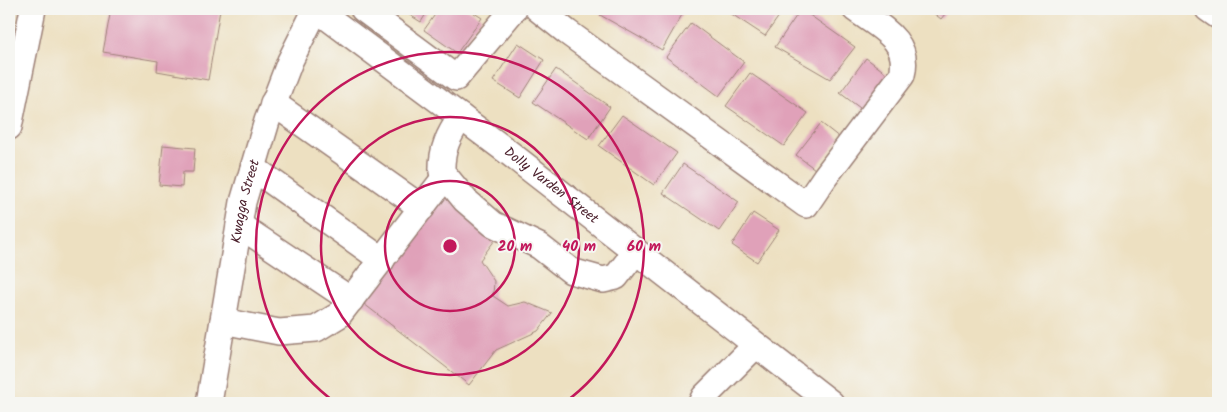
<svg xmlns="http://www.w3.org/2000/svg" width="1227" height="412" font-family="Kalam,sans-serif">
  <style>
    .building { fill: #e0a1b9 }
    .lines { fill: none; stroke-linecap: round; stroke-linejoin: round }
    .minor-casing { stroke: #9c8076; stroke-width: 28 }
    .minor { stroke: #fff; stroke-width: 25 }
    .ring { fill: none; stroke: #c2185b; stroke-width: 2.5 }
    .labels { text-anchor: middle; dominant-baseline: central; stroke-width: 4; stroke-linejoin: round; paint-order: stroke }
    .street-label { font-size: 14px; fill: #4a1f2b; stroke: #f6f6f2 }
    .centre { fill: #c2185b; stroke: #f6f6f2; stroke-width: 2.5 }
    .ring-label { font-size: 15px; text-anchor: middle; font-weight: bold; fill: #c2185b; stroke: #f6f6f2; stroke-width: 4; stroke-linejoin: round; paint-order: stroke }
  </style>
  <rect width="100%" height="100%" fill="#f6f6f2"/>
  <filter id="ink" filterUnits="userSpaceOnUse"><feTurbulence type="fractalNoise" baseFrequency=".02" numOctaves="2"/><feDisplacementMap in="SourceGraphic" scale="10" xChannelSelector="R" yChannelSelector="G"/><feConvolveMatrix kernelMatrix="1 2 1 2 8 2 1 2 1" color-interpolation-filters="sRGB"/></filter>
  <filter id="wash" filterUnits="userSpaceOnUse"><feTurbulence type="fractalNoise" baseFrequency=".0096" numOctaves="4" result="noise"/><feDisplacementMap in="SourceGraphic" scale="20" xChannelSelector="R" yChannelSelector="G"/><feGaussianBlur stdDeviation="1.12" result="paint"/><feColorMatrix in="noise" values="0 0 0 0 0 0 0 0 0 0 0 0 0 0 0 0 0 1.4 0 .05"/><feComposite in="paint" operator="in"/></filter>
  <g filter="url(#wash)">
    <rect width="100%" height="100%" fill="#ede0c1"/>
    <g id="blocks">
      <path class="building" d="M111,9h101l8,1 -12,70 -51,-9 1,-10 -55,-9z
        M400,9h29l-8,13z
        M439,9h29l14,9 -25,35 -33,-23z
        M604,9h71l8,4 -21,37 -62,-35z
        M724,9h60l-19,27z
        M801,9l54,38 -25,32 -55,-32z
        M928,9h21l-8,10z
        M691,23l53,39 -25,34 -53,-39z
        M518,43l26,17 -24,38 -27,-17z
        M866,58l24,18 -26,35 -24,-18z
        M556,69l54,38 -22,32 -55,-37z
        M750,73l58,40 -24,33 -58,-40z
        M622,115l55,38 -23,32 -55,-39z
        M821,123l19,15 -25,31 -19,-14z
        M163,145l32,3 -2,24h-10l-1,15 -23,-2z
        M683,164l56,38 -20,29 -56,-38z
        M441,186l60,46 -21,28 14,21 -1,15 15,10 17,-4 27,11 -14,18 -42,19 -27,35 -114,-88z
        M753,213l26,17 -22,32 -25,-17z"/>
    </g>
  </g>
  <g filter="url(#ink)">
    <use href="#blocks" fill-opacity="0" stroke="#9c8076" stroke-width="1"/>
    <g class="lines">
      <g class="minor-casing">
        <g id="minor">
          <path id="s1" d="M316,9l192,143 323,251"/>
          <path d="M363,9l93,69 58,-69"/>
          <path d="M538,9l29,23 239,173 19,-28 77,-102c9,-35 -23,-48 -47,-66"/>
          <path d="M1208,9l10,7"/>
          <path d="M273,103l149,105"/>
          <path d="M461,117c-12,17 -20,33 -19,55l23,28 28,24 46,22 32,25 32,9 13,-3 20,-26"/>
          <path d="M9,127l24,-118"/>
          <path d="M253,168l129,92"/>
          <path d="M239,225l112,75"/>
          <path d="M223,321l56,11 37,-3 23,-14 106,-138"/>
          <path id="s2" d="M209,403l34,-201 24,-81 23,-60 26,-52"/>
          <path d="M701,403l3,-6 52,-52"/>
        </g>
      </g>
      <use href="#minor" class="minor"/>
    </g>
  </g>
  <g class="ring">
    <circle cx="450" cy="246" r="65"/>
    <circle cx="450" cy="246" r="129"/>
    <path d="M336 403A194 194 0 1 1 564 403"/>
  </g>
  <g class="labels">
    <g class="street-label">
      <text stroke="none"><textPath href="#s1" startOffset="294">Dolly Varden Street</textPath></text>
      <text stroke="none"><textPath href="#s2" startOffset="205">Kwagga Street</textPath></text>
    </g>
  </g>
  <circle cx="450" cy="246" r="8" class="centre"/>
  <g class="ring-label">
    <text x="515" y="251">20 m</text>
    <text x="579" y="251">40 m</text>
    <text x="644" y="251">60 m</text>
  </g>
  <rect width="1227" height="412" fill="none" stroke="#f6f6f2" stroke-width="30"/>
</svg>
